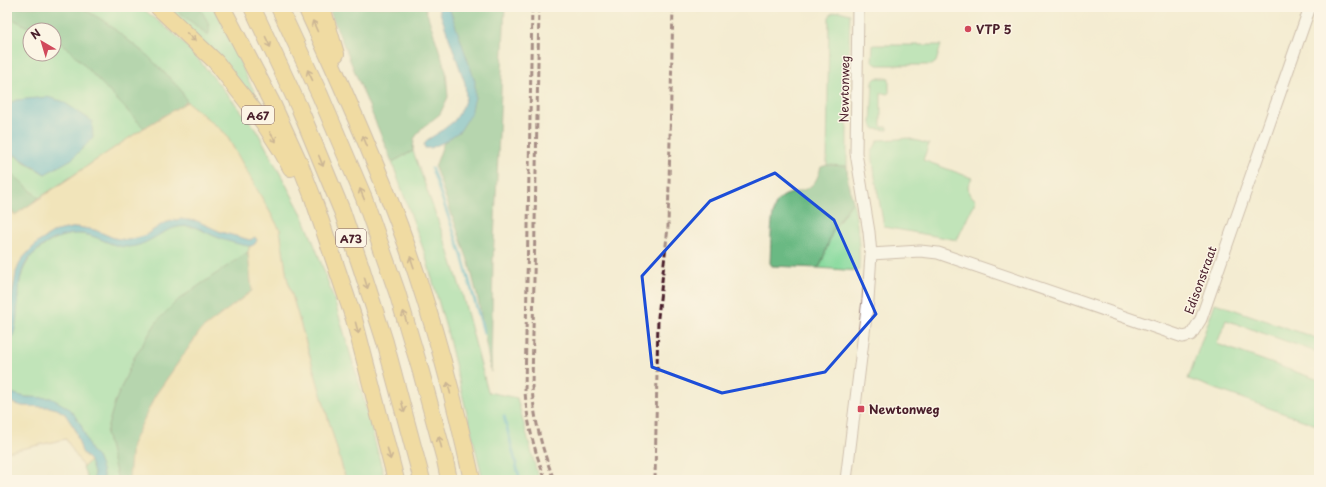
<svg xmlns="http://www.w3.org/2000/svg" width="1326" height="487" font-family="'Playpen Sans',sans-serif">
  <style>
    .green { fill: #84d99b; stroke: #677c63 }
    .forest { fill: #6bb983; stroke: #5a6c57 }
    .sand { fill: #eeda9e; stroke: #9c7c64 }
    .water { fill: #47adc6; stroke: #486678 }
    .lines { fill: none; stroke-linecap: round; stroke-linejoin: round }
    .stream { stroke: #47adc6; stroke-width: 3 }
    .minor-casing { stroke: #9f867e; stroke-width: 13 }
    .highway-casing { stroke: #9f867e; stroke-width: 18 }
    .minor { stroke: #fff; stroke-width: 11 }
    .highway { stroke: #ebc669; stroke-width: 16 }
    .rail { stroke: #4a1f2b; stroke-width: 3; stroke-dasharray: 6 3; stroke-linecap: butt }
    .oneway { stroke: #9a724a }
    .marked { fill: none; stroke: #1d4ed8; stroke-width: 3; stroke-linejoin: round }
    .poi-dot { fill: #d1495b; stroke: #fcf5e5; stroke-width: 1.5 }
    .labels { text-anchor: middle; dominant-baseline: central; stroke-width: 3; stroke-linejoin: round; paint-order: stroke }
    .shield { fill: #fcf5e5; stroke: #7f5f63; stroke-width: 1 }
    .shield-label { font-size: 11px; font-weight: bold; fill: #4a1f2b }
    .poi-label { font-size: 12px; font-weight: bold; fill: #4a1f2b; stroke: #fcf5e5; text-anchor: start }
    .street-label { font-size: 12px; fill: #4a1f2b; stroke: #fcf5e5 }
  </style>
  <rect width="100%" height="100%" fill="#fcf5e5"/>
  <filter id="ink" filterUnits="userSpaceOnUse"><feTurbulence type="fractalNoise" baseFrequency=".025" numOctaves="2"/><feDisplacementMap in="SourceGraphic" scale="8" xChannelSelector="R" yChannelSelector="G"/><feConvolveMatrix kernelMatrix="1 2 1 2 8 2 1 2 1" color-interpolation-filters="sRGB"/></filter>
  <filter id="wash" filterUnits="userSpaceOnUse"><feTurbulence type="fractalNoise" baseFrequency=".012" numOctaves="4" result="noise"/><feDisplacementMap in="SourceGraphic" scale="16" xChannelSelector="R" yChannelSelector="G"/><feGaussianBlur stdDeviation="0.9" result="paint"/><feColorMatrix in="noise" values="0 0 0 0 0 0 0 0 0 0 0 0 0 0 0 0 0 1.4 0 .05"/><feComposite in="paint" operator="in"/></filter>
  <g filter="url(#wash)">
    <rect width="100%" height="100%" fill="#f4ecd2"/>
    <path class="green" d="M80,7h58l9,5 31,25 21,23 57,69 47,87 15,38 16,45 29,98 22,83h-39l-59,-202 -7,-48 -55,-97 -38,-31 -7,-13 -32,-33 -44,-35z
      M164,7h9l35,28 1,-9 -10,-19h16l19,40 13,31 23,42z
      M839,11l11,3 -3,100v52l-20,-1 2,-148 3,-4z
      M7,16l27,14h-4v24h24v-14l12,6 78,82 -105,70 -32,-29v-19l22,15 16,9 -29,-74 -9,5z
      M873,45h68l-5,17 -4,3h-55l-5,-4z
      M876,78h13v16l-8,-1v34h7v3l-13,-1 -4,-5 2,-43z
      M907,138l22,6 -6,16 49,18 -4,7 1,9 7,6 -19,40 -73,-13 -9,-50 -3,-25 6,-12 21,-1z
      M413,151l35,98 14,44 26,99 29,6 20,75 4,7h-58l-35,-145 -23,-81 -33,-92z
      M853,201c5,23 7,46 6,70l-41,-3 3,-4 12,-34z
      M180,226l15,1 24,11 31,8 -2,6 -70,48 -20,20 -24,38 -19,44 -9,31 12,47h-14l-7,-23 -6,-6 -6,-13 -34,-40 -26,-1 -18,-5v-44l2,-3 10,-49 1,-16 4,-12 7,-12 15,-12 13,-7 18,-4 16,3 19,8 34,-2 20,-12z
      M1215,303l104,36v14l-93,-33 -9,24 102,36v46l-131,-47z
      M90,461l4,12v7h-6l-5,-13z"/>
    <path class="forest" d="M7,7h73l24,14 44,35 32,33 7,13 -43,26 -78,-82 -12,-6v-10h-20l-27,-14z
      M173,7h26c5,9 14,19 9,28z
      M328,7h97l21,64 2,26 -8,17 -19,15 -7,10 -1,12 -21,11z
      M449,7h56l-12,255 -2,110 -13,-73 -9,-36 -34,-96 9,-25 16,-11 15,-34z
      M827,165l20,1 1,18 5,17 -20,29 -12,34 -3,4 -46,-2 -2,-3c1,-15 0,-50 7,-61 8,-12 27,-8 36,-18 4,-4 6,-11 8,-17z
      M7,169l32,29 -24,17 -8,-9z
      M248,252l4,39 -51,39 -46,66 -23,49 -3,35h-11l-12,-47 9,-31 19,-44 24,-38 20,-20z"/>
    <path class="sand" d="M187,102l38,31 55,97 7,48 59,202h-217l3,-35 23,-49 46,-66 51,-39 -4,-39 2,-6 5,-2 2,-4 -2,-3 -5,3 -29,-8 -24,-11 -17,-2 -16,4 -20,13 -16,4 -14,-2 -19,-8 -18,-3 -21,4 -19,12 -16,17 -8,28 -6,40v-122l8,9 129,-87z
      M7,401l15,5 27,1 8,2 8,5 10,15 7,23 8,9 -7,6 -17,-28 -59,13z"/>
    <path class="water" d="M438,7h11l26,74v16l-4,17 -11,17 -16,11 -13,6h-6l-1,-3 3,-5 13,-8 14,-11 8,-12 4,-12 -1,-14z
      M47,97l15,4 30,20 1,17 -21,21 -27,15 -38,-24v-45l9,-5z
      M180,219l17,2 24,11 29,8 5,-3 2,3c-1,3 -3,5 -6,6 -4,1 -28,-6 -32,-8 -9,-3 -17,-9 -25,-11 -29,-5 -40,18 -65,20 -19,1 -34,-15 -53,-13 -12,0 -26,6 -36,14 -3,3 -6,5 -9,8 -22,25 -5,65 -24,92v-20l9,-56 5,-12 16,-17 19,-12 21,-4 18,3 19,8 14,2 16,-4 20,-13z
      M7,392l18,5 26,1 16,9 6,6 8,12 10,26 6,6 5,12 2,11h-10v-7l-4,-12 -8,-9 -7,-23 -10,-15 -8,-5 -8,-2 -27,-1 -15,-5z"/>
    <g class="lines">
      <path class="stream" d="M432,169l30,87 22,77
        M504,416l16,64"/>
    </g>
  </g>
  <g filter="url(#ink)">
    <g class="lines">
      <g class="minor-casing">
        <path id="minor" d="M871,254l49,-3 18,2 245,84 8,-2 10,-16 109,-312
          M846,480l22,-180 3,-46 -2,-22 -13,-79 2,-146"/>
      </g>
      <g class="highway-casing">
        <path id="highway" d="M158,7l58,55 47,60 18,28 10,18
          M222,7l50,96 27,59 13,33 42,124 42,161
          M252,7l47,100 43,104 19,56 24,75 37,138
          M279,7l41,88 44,103 33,94 24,80 24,88 4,20
          M306,7c33,72 66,145 94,220 30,81 54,169 72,253
          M322,7l14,47"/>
      </g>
      <use href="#minor" class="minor"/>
      <use href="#highway" class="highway"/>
      <path class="rail" d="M532,7l-7,384c2,31 9,60 21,89
        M539,7l-7,380c2,33 10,62 22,93
        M655,480l3,-163 10,-90 5,-220"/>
    </g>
    <defs><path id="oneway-shaft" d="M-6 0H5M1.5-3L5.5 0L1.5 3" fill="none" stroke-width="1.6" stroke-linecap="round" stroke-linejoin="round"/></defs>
    <g class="oneway">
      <use href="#oneway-shaft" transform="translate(315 26) rotate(-114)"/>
      <use href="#oneway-shaft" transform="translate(191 37) rotate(44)"/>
      <use href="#oneway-shaft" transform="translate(268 42) rotate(65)"/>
      <use href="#oneway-shaft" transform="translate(310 75) rotate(-115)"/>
      <use href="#oneway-shaft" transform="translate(273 137) rotate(57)"/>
      <use href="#oneway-shaft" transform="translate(365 141) rotate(-112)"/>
      <use href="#oneway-shaft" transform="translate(321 161) rotate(68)"/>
      <use href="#oneway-shaft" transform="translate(362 194) rotate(-112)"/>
      <use href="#oneway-shaft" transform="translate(412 262) rotate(-109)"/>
      <use href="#oneway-shaft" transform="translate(366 283) rotate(73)"/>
      <use href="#oneway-shaft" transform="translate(405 317) rotate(-107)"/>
      <use href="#oneway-shaft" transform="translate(357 328) rotate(75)"/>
      <use href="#oneway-shaft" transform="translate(449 388) rotate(-104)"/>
      <use href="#oneway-shaft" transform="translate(403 407) rotate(75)"/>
      <use href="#oneway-shaft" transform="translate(440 442) rotate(-105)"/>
      <use href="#oneway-shaft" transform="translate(389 454) rotate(75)"/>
    </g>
  </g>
  <path d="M0 0H1326V487H0ZM775,173l59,47 42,94 -51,58 -103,21 -70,-26 -10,-91 68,-75z" fill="#f4ecd2" fill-opacity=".55" fill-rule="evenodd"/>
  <path class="marked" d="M775,173l59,47 42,94 -51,58 -103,21 -70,-26 -10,-91 68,-75z"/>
  <g class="poi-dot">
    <circle cx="968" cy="29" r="4"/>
    <rect x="857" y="405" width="8" height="8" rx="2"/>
  </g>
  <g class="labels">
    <g class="shield">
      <rect x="242" y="106" width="32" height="18" rx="3"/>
      <rect x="336" y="229" width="30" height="18" rx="3"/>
    </g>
    <g class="shield-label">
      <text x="258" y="115">A67</text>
      <text x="351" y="238">A73</text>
    </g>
    <g class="poi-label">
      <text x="976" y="29">VTP 5</text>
      <text x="869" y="409">Newtonweg</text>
    </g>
    <g class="street-label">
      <text transform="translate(844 89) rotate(-89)">Newtonweg</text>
      <text transform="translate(1200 280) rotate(-70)">Edisonstraat</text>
    </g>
  </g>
  <rect width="1326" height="487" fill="none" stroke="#fcf5e5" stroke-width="24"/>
  <g transform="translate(42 42) rotate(322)"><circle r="19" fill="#fcf5e5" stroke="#b59f9b"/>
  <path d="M0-3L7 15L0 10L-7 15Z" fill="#d1495b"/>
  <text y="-6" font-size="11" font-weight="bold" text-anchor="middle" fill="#4a1f2b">N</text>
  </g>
</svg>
